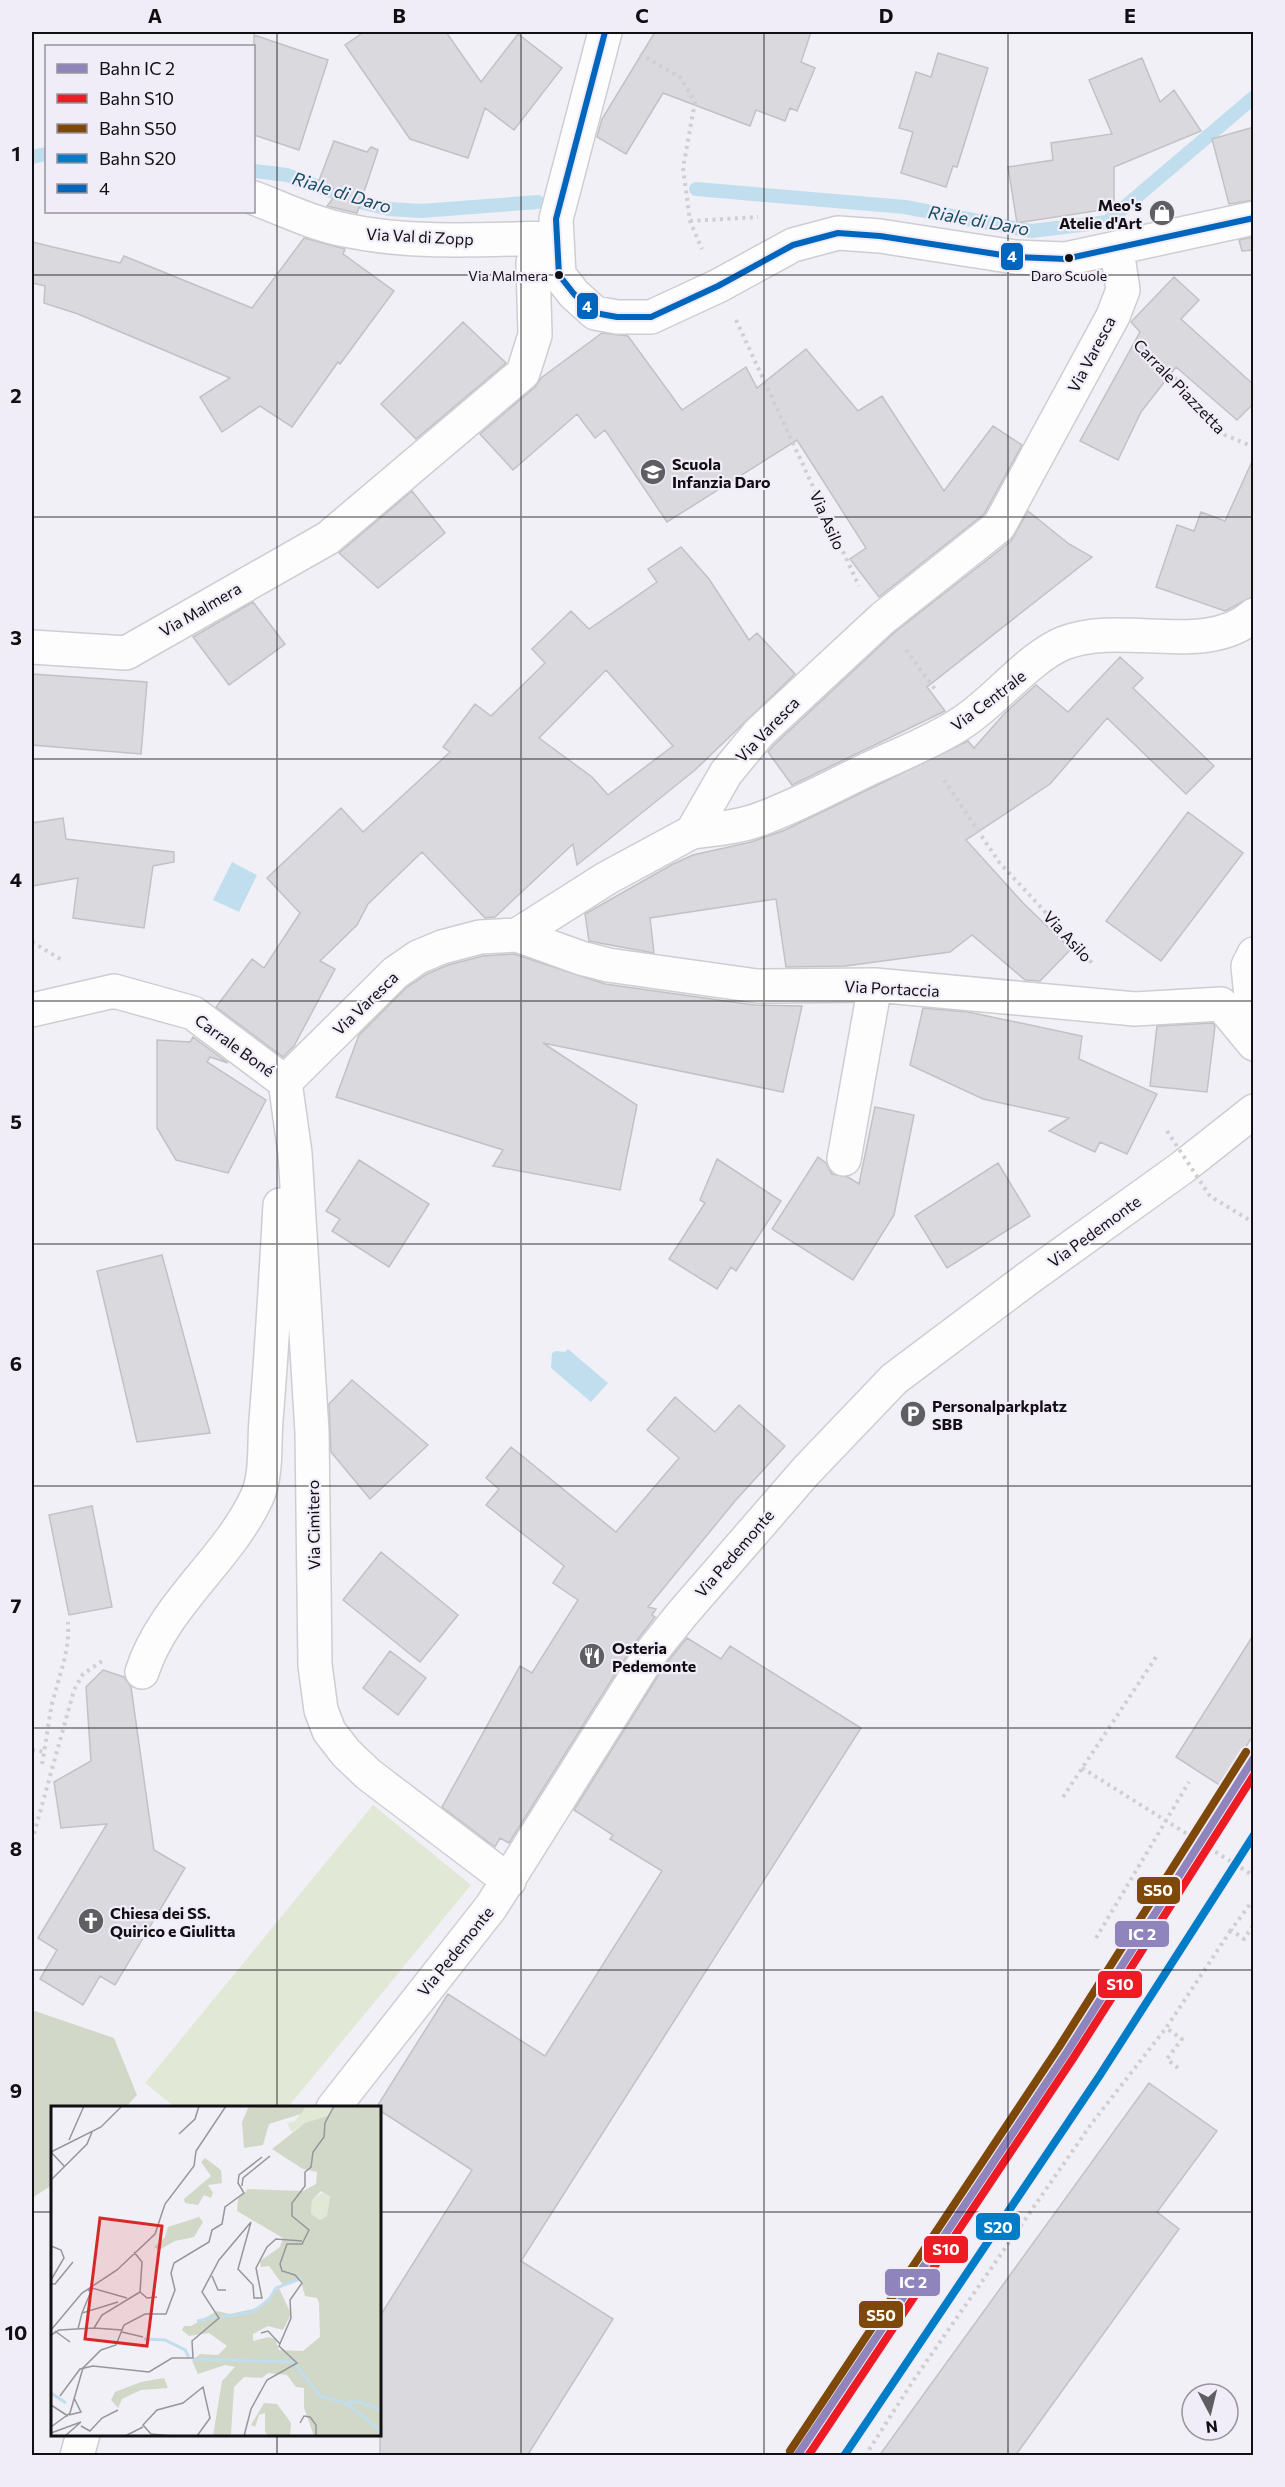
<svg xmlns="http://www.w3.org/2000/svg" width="1285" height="2487" font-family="Commissioner,sans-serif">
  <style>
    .green { fill: #e1e8d6 }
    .forest { fill: #d1d8c7 }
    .water { fill: #c0deed }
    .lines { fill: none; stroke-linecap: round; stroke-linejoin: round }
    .stream { stroke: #c0deed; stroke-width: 14 }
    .building { fill: #dad9de; stroke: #c2c1c5; stroke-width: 1.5; fill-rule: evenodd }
    .minor-casing { stroke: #cecdd2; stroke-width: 36 }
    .path { stroke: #cfcfd1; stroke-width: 4; stroke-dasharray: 3 4.5; stroke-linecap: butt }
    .minor { stroke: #fdfdfe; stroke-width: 33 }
    .path-bridge { stroke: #cfcfd1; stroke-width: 4; stroke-dasharray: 3 4.5; stroke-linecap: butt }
    .bus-1-casing { stroke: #f0edf9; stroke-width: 10 }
    .bus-1 { stroke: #0065bd; stroke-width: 6 }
    .rail-1-casing { stroke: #f0edf9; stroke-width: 12 }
    .rail-2-casing { stroke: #f0edf9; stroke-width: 12 }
    .rail-3-casing { stroke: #f0edf9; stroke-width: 12 }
    .rail-4-casing { stroke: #f0edf9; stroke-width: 12 }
    .rail-1 { stroke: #9084bd; stroke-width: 8 }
    .rail-2 { stroke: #ed1c24; stroke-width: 8 }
    .rail-3 { stroke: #7d4808; stroke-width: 8 }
    .rail-4 { stroke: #007dc6; stroke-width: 8 }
    .grid { fill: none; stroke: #110f13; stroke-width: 1.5; stroke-opacity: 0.55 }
    .bus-dot { fill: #110f13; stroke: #f0edf9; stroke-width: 2 }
    .labels { text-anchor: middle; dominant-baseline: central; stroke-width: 4.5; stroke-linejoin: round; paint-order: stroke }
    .bus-label { font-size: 14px; fill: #110f13; stroke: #f0edf9; text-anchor: end }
    .poi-label { font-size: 16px; font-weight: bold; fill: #110f13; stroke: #f0edf9; text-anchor: start }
    .street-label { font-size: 16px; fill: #110f13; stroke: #f0edf9 }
    .water-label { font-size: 18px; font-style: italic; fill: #144c60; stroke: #f0edf9 }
    .inset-river { fill: none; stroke: #c0deed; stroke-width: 3 }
    .inset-road { fill: none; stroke: #97969b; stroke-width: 1.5 }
    .view { fill: #d62828; fill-opacity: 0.15; stroke: #d62828; stroke-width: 3 }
    .inset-edge { fill: none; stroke: #110f13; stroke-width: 3 }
    .line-badge { stroke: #f0edf9; stroke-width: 2 }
    .badge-label { font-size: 16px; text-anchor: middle; font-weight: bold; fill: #fff }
    .neatline { fill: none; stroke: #110f13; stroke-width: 2 }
    .grid-label { font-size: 20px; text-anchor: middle; font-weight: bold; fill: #110f13 }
  </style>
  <rect width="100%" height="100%" fill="#f1f0f6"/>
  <path class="green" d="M373,1805l98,80 -183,222h-113l-30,-24z"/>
  <path class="forest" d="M32,2010l82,28 23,57 -11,12 -74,1v77l-20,13z"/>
  <path class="water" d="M232,862l25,13 -18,37 -26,-12z
    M568,1349l40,34 -17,19 -40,-34 1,-15 4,-2 9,1z"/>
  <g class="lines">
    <path class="stream" d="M32,157l14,-3
      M254,171l33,4 73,27 29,7 32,2 117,-9
      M696,189l209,18 126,24 76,-9 147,-125"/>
  </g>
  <path class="building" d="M364,32h82l35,50 37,-48 44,34 -48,62 -29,-22 -17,50 -58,-19 -65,-94z
    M655,32h156l-10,30 14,6 -18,43 -7,-3 -5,13 -29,-11 -6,16 -87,-33 -37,61 -29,-17 5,-18z
    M254,35l74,25 -29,90 -45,-15z
    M938,53l50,15 -31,99 -4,-1 -7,21 -45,-14 12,-41 -14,-4 17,-56 15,5z
    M1142,58l18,44 14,-12 27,41 -87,36v41l-97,15 -9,-56 45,-7 -2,-17 61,-9 -23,-54z
    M1254,127v73l-25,4 -17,-65z
    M334,141l33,11 4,-5 7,3 -21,63 -30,-7 12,-15 -21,-8z
    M1254,237v13l-12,1 -3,-11z
    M304,238l41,11 -2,5 51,37 -54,73 -2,-2 -46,65 -32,-21 -38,26 -22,-35 30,-19 -152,-64 -34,-11 1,-17 -13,-3v-41l88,21 4,-7 128,52z
    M1174,277l25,23 -18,19 73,66v18l-17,17 -61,-53 -35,45 -23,48 -38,-19 60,-109 -9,-10z
    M463,322l43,41 -90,76 -35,-35z
    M602,333l26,3 54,74 64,-43 11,21 49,-39 52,62 24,-15 62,95 49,-65 29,19 -38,69 -105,83 -29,-38 16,-11 -69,-108 -130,82 -62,-92 -10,8 -18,-24 -64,56 -33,-36 55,-47 6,-9z
    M1254,457v139l-29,15 -69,-24 21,-62 17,6 7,-19 24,9z
    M412,491l33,42 -67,55 -39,-35z
    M1028,511l41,33 23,13 -165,130 18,24 -153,74 -24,-33 5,-6 122,-114 116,-91z
    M681,547l28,32 40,61 8,-7 38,41 -100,96 -118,95 -4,-21 -78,73 -10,1 -63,-66 -54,52 -11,21 -37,36 15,8 -41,77 -11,11 -67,-50 36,-48 12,9 36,-55 -33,-35 74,-70 22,24 87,-80 -7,-5 32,-43 16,12 54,-53 -13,-14 39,-38 18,18 68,-47 -9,-13zM606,670l67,76 -65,49 -16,-18 -53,-39z
    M253,602l32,42 -56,41 -36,-48z
    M1120,657l23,21 -10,10 81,78 -28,28 -79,-76 -57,66 -84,56 58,64 47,45 -31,32 -15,-1 -53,-45 -22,17 -105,14 -59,1 -10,-68 -126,19 4,35 -65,-12 -4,-27 88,-50 20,-9 58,-13 34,-12 183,-89 6,7 31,-35 31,-28 32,27z
    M32,674l115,8 -6,72 -109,-9z
    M1188,812l55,41 -82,108 -55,-40z
    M63,818l3,21 108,13v10l-21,4 -9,62 -71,-10 5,-40 -46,8v-63z
    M514,954l91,30 149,21 48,1 -19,86 -240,-49 94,62 -17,85 -127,-24 10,-16 -167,-53 23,-62 48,-48 20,-13 21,-9 35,-9z
    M923,1008l45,4 114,24 -3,23 78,35 -30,60 -27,-12 -5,10 -46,-21 20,-13 -86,-19 -73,-34z
    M1213,1023l2,3 -8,66 -57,-6 7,-60z
    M193,1037l35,26 -18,-6 -3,5 59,38 -38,73 -52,-13 -19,-32v-88l33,2z
    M875,1107l39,8 -20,100 -41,65 -81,-51 46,-72 8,6 6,11 16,3 11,7z
    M717,1159l64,42 -45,70 -5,-4 -14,22 -48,-30 36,-56 -5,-3z
    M359,1160l70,44 -40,63 -57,-36 8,-12 -14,-8z
    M998,1163l32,53 -83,52 -32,-52z
    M162,1255l48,178 -73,9 -40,-171z
    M352,1380l76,65 -58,54 -39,-47 -2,-48z
    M675,1397l40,35 24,-27 46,41 -50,55 -87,106 8,2 -4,6 3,2 -21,27 -125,199 -9,-5 -5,9 -53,-40 78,-141 12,7 46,-73 -25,-17 11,-17 -78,-61 13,-16 -13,-11 25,-31 105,85 63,-74 -32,-28z
    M92,1506l20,101 -43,8 -20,-100z
    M381,1552l77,63 -38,47 -77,-62z
    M1254,1634v100l-33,52 -45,-29z
    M687,1638l34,21 9,-13 131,82 -340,533 92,58 -86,137h-147v-140l92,-146 -96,-62 72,-114 97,62 117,-185 -52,-32 3,-4 -39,-25 91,-145z
    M390,1651l36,27 -28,37 -35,-27z
    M103,1670l21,7 7,10 23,163 31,18 -70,117 -15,-9 -17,29 -43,-26 17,-29 -19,-12 69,-114 -46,4 -7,-46 37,-21 -5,-74z
    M1149,2083l68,48 -60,81 22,17 -164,227h-136z"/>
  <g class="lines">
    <g class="minor-casing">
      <path id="minor" d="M605,32l-49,187 3,56 15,19 21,19 22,4h34l67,-31 75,-41 45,-12 42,3 135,21 50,2 189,-41
        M254,198c29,11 60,26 91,32 69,15 140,9 211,8
        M32,647l94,6 202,-115 195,-165 12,-38 -2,-72 23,-12
        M692,832c23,-3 49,-5 71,-14 38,-14 75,-35 112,-52 28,-13 59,-25 85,-42 34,-21 69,-67 104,-81 59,-23 142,15 190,-28
        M517,935l64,23 27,7 149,21 118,-1 260,24 86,-5 33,40
        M1254,954l-6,12 6,60
        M32,1010l82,-19 79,22 92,69
        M285,1082l110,-109 23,-16 24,-10 38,-10 37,-2 90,-57 85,-46 34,-59 33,-40 124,-115 116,-92 114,-210 10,-26 -6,-40
        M285,1082l10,71 17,279 3,233 6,45 8,21 17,22 22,21 141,107
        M844,1159l31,-174
        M142,1672c22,-68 85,-111 115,-175 10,-22 7,-53 9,-77 6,-71 10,-143 14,-215
        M333,2108l158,-201 159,-253 32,-40 124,-143 88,-92 133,-100 156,-112 71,-56
        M77,2456l6,-22"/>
    </g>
    <path class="path" d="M640,54l41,24 14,24 -12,66 7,53 12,28
      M690,221l68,-4
      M736,320l123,266
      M1143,346l36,36 46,53 29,12
      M906,650l31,42
      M944,780l55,82 94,102
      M32,942l30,18
      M32,1750l13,2
      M42,1764c4,-20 6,-41 10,-60 7,-29 18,-52 16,-82
      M1082,1768l172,108
      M1063,1797l95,-143
      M32,1841l42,-151 9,-16 19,-13
      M1254,1899l-23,31 13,9 10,-15
      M1096,1938l93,-156
      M1178,2068l-11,-9 15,-20 -16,-11 65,-98
      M865,2456l50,-78 177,-255 74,-95"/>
    <use href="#minor" class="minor"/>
    <path class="path-bridge" d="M1167,1131l43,65 44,27"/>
    <g class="bus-1-casing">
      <path id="bus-1" d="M605,32l-49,187 3,56 15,19 21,19 22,4h34l67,-31 75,-41 45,-12 42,3 135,21 50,2 189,-41"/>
    </g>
    <use href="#bus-1" class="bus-1"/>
    <g class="rail-1-casing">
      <path id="rail-1" d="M797,2456l270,-404 187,-294"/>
    </g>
    <g class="rail-2-casing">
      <path id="rail-2" d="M808,2456l266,-399 180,-282"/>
    </g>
    <g class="rail-3-casing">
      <path id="rail-3" d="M790,2451l269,-404 187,-295"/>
    </g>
    <g class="rail-4-casing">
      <path id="rail-4" d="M844,2456l256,-381 154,-240"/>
    </g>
    <use href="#rail-1" class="rail-1"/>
    <use href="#rail-2" class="rail-2"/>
    <use href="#rail-3" class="rail-3"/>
    <use href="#rail-4" class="rail-4"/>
  </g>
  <path class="grid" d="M277,32v2076M521,32v2424M764,32v2424M1008,32v2424M32,275h1222M32,517h1222M32,759h1222M32,1001h1222M32,1244h1222M32,1486h1222M32,1728h1222M32,1970h1222M32,2212h20M380,2212h874M277,2434v22"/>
  <defs>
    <g id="shop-disc" transform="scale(1.35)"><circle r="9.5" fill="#5f5e62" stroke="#f0edf9"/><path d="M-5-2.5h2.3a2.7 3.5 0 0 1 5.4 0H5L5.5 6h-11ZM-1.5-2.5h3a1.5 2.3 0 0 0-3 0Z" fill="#fff"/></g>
    <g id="school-disc" transform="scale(1.35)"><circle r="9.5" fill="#5f5e62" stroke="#f0edf9"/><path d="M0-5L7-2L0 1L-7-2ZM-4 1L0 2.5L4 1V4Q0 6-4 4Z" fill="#fff"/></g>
    <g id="parking-disc" transform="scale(1.35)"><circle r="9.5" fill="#5f5e62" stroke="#f0edf9"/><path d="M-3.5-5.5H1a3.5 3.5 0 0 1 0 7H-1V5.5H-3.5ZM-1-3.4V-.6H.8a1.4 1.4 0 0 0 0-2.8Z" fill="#fff"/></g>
    <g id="restaurant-disc" transform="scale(1.35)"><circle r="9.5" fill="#5f5e62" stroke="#f0edf9"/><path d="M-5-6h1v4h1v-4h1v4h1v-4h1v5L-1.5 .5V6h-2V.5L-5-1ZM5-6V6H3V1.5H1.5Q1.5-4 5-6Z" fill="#fff"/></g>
    <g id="church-disc" transform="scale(1.35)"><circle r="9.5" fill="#5f5e62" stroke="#f0edf9"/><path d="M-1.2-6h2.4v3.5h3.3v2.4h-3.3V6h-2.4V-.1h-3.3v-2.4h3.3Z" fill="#fff"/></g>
  </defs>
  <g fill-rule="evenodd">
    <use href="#shop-disc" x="1162" y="213"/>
    <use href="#school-disc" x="653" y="472"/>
    <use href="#parking-disc" x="913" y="1414"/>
    <use href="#restaurant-disc" x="592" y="1656"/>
    <use href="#church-disc" x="91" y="1921"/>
  </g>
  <g class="bus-dot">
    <circle cx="1069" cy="258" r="5"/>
    <circle cx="559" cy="275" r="5"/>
  </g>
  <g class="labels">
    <g class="bus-label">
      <text x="548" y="275">Via Malmera</text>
      <text x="1069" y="275" text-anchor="middle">Daro Scuole</text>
    </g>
    <g class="poi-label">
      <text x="1142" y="204" text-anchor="end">Meo's<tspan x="1142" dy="18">Atelie d'Art</tspan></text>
      <text x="672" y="463">Scuola<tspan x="672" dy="18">Infanzia Daro</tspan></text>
      <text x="932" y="1405">Personalparkplatz<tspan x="932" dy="18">SBB</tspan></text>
      <text x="612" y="1647">Osteria<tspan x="612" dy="18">Pedemonte</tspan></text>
      <text x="110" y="1912">Chiesa dei SS.<tspan x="110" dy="18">Quirico e Giulitta</tspan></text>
    </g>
    <g class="street-label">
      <text transform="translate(420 236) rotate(3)">Via Val di Zopp</text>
      <text transform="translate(1091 354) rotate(-62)">Via Varesca</text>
      <text transform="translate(1180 386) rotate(46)">Carrale Piazzetta</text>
      <text transform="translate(828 520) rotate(66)">Via Asilo</text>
      <text transform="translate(200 609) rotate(-30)">Via Malmera</text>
      <text transform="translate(988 700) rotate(-37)">Via Centrale</text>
      <text transform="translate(767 729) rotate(-46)">Via Varesca</text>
      <text transform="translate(1068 936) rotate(47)">Via Asilo</text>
      <text transform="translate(892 988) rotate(3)">Via Portaccia</text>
      <text transform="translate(365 1003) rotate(-44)">Via Varesca</text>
      <text transform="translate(235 1045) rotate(36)">Carrale Boné</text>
      <text transform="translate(1094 1231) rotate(-36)">Via Pedemonte</text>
      <text transform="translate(313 1525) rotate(-91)">Via Cimitero</text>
      <text transform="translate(734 1553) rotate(-49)">Via Pedemonte</text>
      <text transform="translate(455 1951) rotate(-51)">Via Pedemonte</text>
    </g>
    <g class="water-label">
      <text transform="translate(342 192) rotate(17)">Riale di Daro</text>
      <text transform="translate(979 220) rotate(10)">Riale di Daro</text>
    </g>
  </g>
  <g transform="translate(51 2106)">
    <rect width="330" height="330" fill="#f1f0f6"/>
    <path d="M255,0h28l-4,9 -25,8 -13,9 -5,-9 8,-2zM275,84l4,6 -3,20 -7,4 -9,-6 1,-14z" fill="#e1e8d6"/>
    <path d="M198,0h57l-5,8 -32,10 -6,21 -19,3 -2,-26zM283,0h47v330h-67l-10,-28v-20l-8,-1 -9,-12 -19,-2 -6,5 -18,-1 -10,10 -3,47 -18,2 9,-55 13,-14 -10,-2 -27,9 -6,-13 8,-7 18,1 9,-9 -18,-13 -20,3 -7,-6 2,-4h7l26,-15 13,3 27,-6 22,-20 12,26 -8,16 -15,-4 -15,8v7l16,-4 6,2 4,11 24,1 17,-14 -1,-34 -2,-5 -12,-2 -5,-18 -17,7 -14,-19 -8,1 -1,-6 20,-14 3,-9 -46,-27 1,-12 10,-10 55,2 13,-7 1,-12 -14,-3 -31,-20 33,-26 25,-8zM270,85l9,5 -3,20 -7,4 -9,-6 1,-14zM154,52l16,12 1,13 -14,2 5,8 -2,5 -7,-3 -6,10 -13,-2 -1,-4 27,-23 -10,-14zM148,111l4,5 -9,15 -19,4 -16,9 -5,-3 11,-10 3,-10zM113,272l4,10 -27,2 -19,9 -4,9 -7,-8 4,-8 26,-10zM213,297l13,1 14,19 -1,13h-21l-4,-4v-19l-6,2 -4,12 -4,-2z" fill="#d1d8c7" fill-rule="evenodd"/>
    <path class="inset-river" d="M170,211l31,-5 17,-12 7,-12 26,-10M146,215l19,-4M93,233l21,1 20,10 4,7M142,253l100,3 27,34 26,7 35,28M0,287l15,10M297,296h12l21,8"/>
    <path class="inset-road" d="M128,28l16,-15 4,-13M18,34l15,-34M0,46l14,15M0,46l50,-25 21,-21M0,74l36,-36 5,-12M191,80l1,-8 27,-22M0,140l10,4 3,8 -13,22M83,146l8,10 -2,30M161,170l6,14h8M0,178h4l18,-22M37,185l4,-3 35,10M89,186l7,6 10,-1M31,207l10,-24M43,222l8,-13 38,-23M27,223l4,-16 36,-11M0,224l31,-37 35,-23 38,-36 10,-30 29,-38 2,-15 30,-45M4,225l15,11M71,226l21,5M210,227l7,-2 12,13M0,229l8,-5 35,-2 28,2M9,290l20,-27 13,-3 56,6 23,-14h21l-1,-17 27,-23 -17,-26 17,-32 32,-38 -13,47 15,16 1,13h8l-6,-30 11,-21 9,-8 26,2M0,299l17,11M18,309l12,-3 -7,-14M249,317l4,-7 6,1 6,8v11M30,320l9,5 12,-13 16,-8M0,321l19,-14 13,-45 18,-18 15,-5 8,-20 21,-11h21l9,-24 -4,-17 3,-10 35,-21 3,-12 10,-6 3,-17 19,-14 -6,-10 1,-8 23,-18M0,327l30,-11 -16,14M74,330l18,-9M121,330l-21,-2 -8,-9 14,-15 26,-7 20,-16 7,31 -13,18M193,330l7,-27 16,-29 30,-17 -18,-17 12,-28 -1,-18 12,-17 -7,-8 -13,-4 -2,-7 7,-20h15l7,-14 -17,-14v-13l13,-17v-14l6,-5 2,-15 11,-15 1,-14 9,-17"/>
    <path class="view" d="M49,112l62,8 -15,120 -62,-7z"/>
    <rect width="330" height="330" class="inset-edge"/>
  </g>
  <g class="line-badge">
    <rect x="1000" y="242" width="24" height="29" rx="6" fill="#0065bd"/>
    <rect x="576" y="292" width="23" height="28" rx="6" fill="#0065bd"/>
    <rect x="1136" y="1876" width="45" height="29" rx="6" fill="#7d4808"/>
    <rect x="1114" y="1920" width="56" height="28" rx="6" fill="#9084bd"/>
    <rect x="1097" y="1970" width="46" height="29" rx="6" fill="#ed1c24"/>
    <rect x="975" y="2212" width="46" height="29" rx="6" fill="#007dc6"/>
    <rect x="923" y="2235" width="46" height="29" rx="6" fill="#ed1c24"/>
    <rect x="884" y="2268" width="57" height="29" rx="6" fill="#9084bd"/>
    <rect x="858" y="2300" width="46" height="29" rx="6" fill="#7d4808"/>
  </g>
  <g class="badge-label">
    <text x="1012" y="262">4</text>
    <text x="587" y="312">4</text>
    <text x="1158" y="1896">S50</text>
    <text x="1142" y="1940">IC 2</text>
    <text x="1120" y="1990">S10</text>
    <text x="998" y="2233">S20</text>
    <text x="946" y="2255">S10</text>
    <text x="913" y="2288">IC 2</text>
    <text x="881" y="2321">S50</text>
  </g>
  <rect width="1285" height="2487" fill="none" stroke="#f0edf9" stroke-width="66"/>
  <rect x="45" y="45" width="210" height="168" fill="#f0edf9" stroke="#97949d" stroke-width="1.5"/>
  <rect x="57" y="64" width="30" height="9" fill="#9084bd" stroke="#97949d" stroke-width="1.5"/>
  <text x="99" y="75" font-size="18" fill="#110f13">Bahn IC 2</text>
  <rect x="57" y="94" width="30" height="9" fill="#ed1c24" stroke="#97949d" stroke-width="1.5"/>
  <text x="99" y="105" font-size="18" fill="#110f13">Bahn S10</text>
  <rect x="57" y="124" width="30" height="9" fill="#7d4808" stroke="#97949d" stroke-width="1.5"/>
  <text x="99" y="135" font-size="18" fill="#110f13">Bahn S50</text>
  <rect x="57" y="154" width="30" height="9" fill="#007dc6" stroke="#97949d" stroke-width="1.5"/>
  <text x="99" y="165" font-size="18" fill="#110f13">Bahn S20</text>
  <rect x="57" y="184" width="30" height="9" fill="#0065bd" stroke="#97949d" stroke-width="1.5"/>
  <text x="99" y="195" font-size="18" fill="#110f13">4</text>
  <g transform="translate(1210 2412) rotate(173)"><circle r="28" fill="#f0edf9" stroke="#97949d" stroke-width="1.5"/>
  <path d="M0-4.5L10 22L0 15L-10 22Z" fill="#5f5e62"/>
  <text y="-9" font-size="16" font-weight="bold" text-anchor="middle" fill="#110f13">N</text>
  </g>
  <rect x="33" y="33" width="1219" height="2421" class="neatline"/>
  <g class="grid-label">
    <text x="155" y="23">A</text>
    <text x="399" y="23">B</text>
    <text x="642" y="23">C</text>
    <text x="886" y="23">D</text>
    <text x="1130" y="23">E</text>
    <text x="16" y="161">1</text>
    <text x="16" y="403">2</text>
    <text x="16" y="645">3</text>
    <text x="16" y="887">4</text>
    <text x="16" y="1129">5</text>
    <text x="16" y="1371">6</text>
    <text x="16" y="1613">7</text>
    <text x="16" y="1856">8</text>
    <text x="16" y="2098">9</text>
    <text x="16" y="2340">10</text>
  </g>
</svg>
